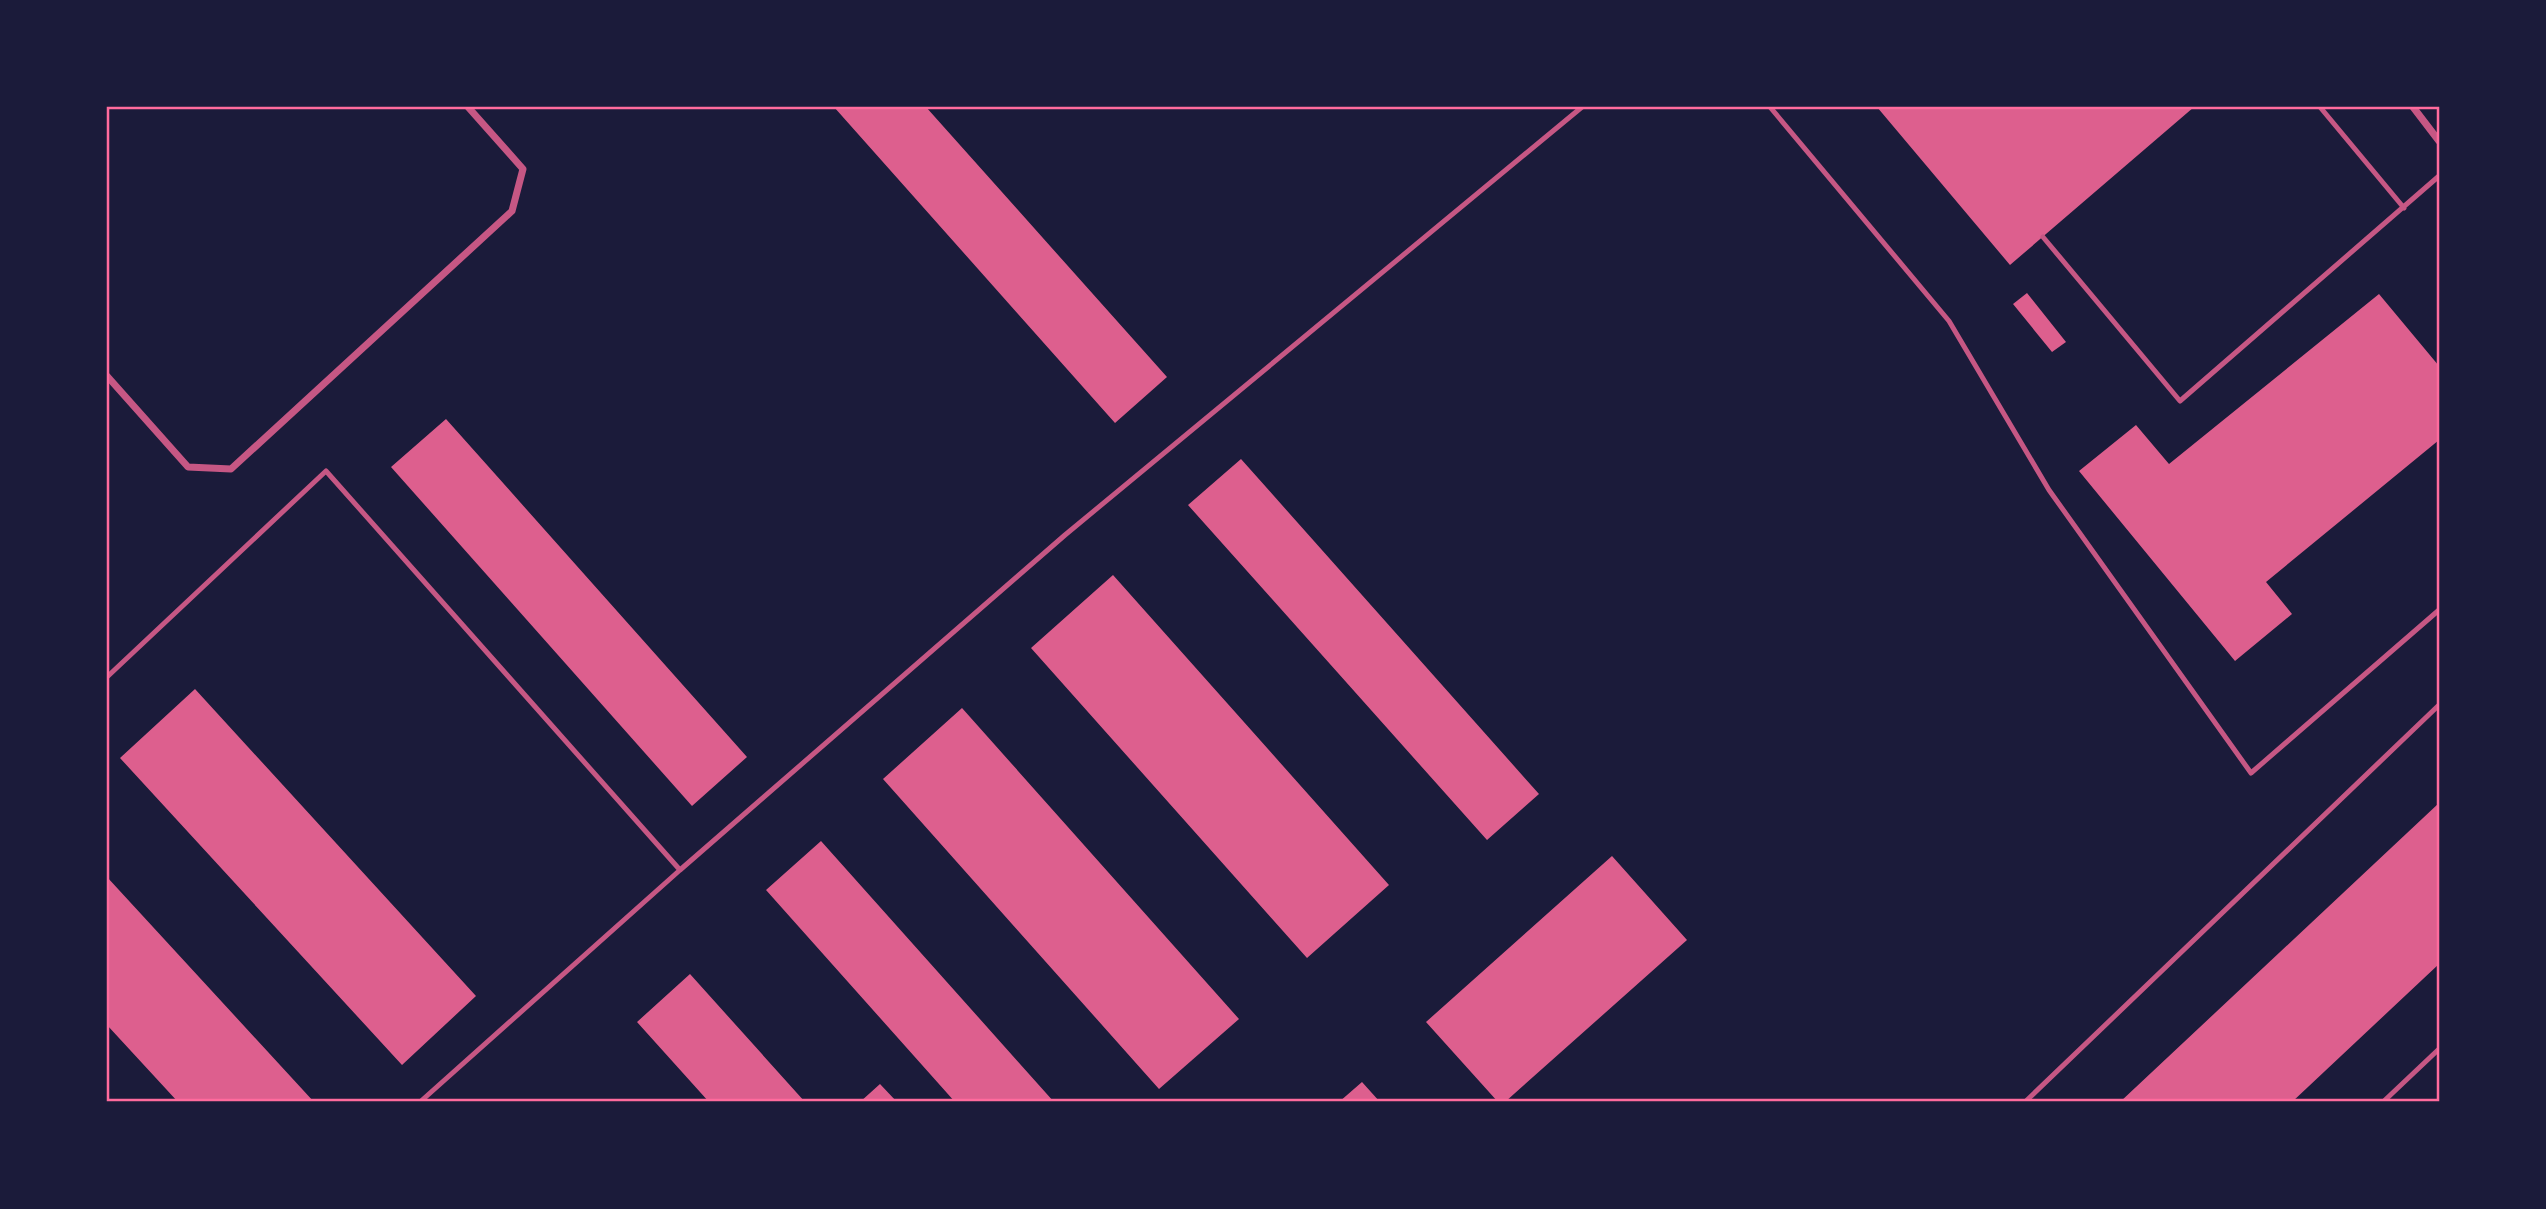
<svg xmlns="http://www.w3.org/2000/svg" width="2546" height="1209" font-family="'Open Sans',sans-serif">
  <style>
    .building { fill: #dd5f8e }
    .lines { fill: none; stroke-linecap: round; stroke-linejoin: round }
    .service { stroke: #c65784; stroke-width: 5 }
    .minor { stroke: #c65784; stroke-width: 7 }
    .neatline { fill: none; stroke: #ff6b9d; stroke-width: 2.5 }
  </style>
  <rect width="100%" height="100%" fill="#1b1b3a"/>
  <path class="building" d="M834,107h92l241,270 -52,46z
    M1877,107h317l-184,158z
    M2027,293l39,49 -14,10 -39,-48z
    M2379,294l60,72v74l-173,142 26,32 -57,47 -156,-190 57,-46 33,39z
    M446,419l301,338 -55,49 -301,-339z
    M1241,459l298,335 -52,46 -299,-335z
    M1113,575l276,310 -82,73 -276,-310z
    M195,689l281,307 -74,69 -282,-307z
    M962,708l277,311 -80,70 -276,-310z
    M2439,803v161l-147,138h-172z
    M821,841l233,261h-99l-189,-212z
    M1612,856l75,84 -182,162h-7l-72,-80z
    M107,877l207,225h-136l-71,-77z
    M690,974l115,128h-96l-72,-80z
    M1362,1082l18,20h-41z
    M880,1084l17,18h-37z"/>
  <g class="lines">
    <path class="service" d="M1770,107l179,214 100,169 202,283 188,-163
      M2320,107l84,101
      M2043,237l137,164 259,-225
      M107,677l219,-206 354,399 385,-335 517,-428
      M420,1102l260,-232
      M2025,1102l414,-397
      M2383,1102l56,-53"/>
    <path class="minor" d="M2413,107l26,34
      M107,376l81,91 43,2 281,-258 11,-42 -55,-62"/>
  </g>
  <rect width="2546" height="1209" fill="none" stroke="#1b1b3a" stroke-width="217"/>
  <rect x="108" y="108" width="2330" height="992" class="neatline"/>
</svg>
